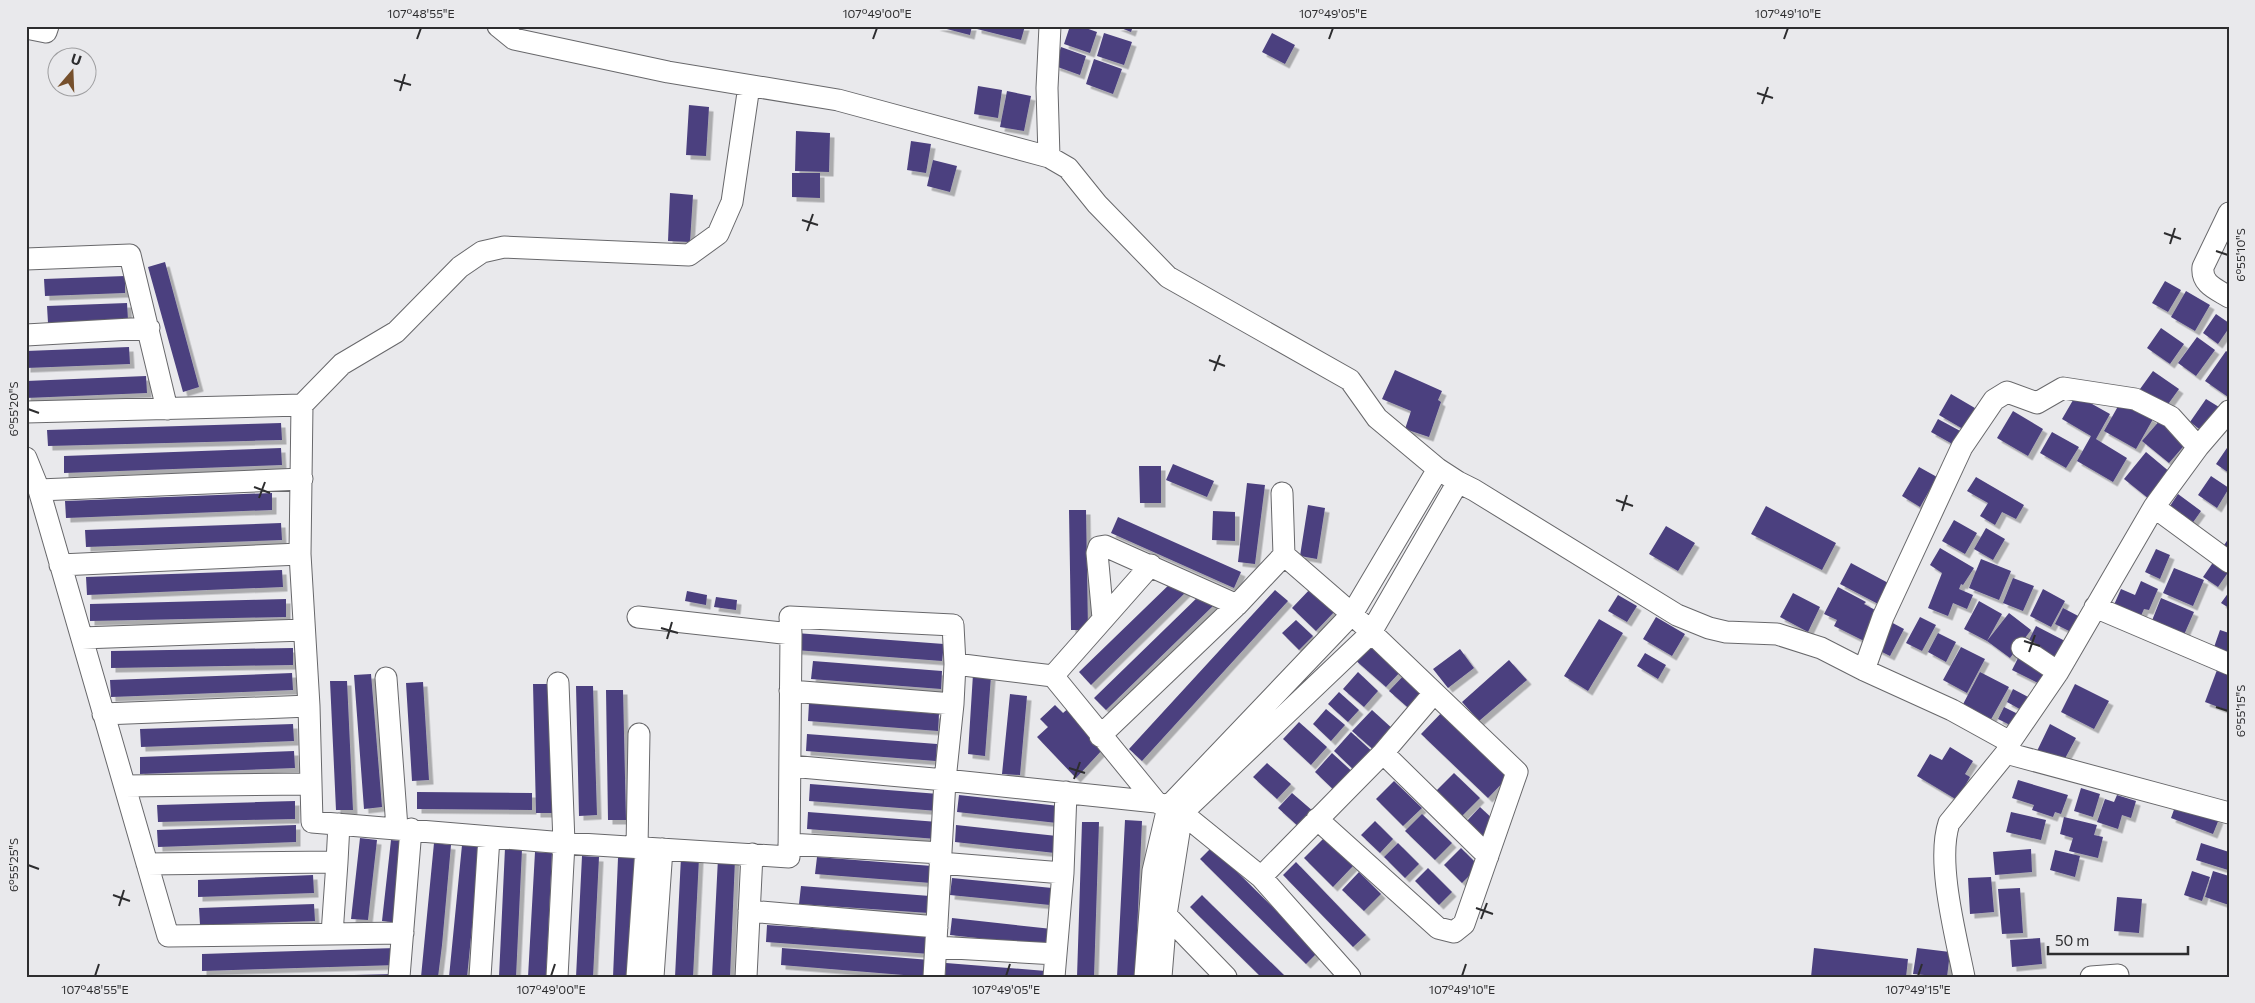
<svg xmlns="http://www.w3.org/2000/svg" width="2255" height="1003" font-family="Commissioner,sans-serif">
  <style>
    .building { fill: #4c407f; filter: url(#shadow) }
    .lines { fill: none; stroke-linecap: round; stroke-linejoin: round }
    .minor-casing { stroke: #68686b; stroke-width: 23 }
    .minor { stroke: #fff; stroke-width: 21 }
    .ticks { fill: none; stroke: #2d2d2f; stroke-width: 2 }
    .neatline { fill: none; stroke: #2d2d2f; stroke-width: 2 }
    .ticks-label { font-size: 12px; text-anchor: middle; fill: #2d2d2f }
  </style>
  <defs>
    <filter id="shadow"><feDropShadow dx="4.5" dy="4.5" stdDeviation="0" flood-color="#0004"/></filter>
  </defs>
  <rect width="100%" height="100%" fill="#e9e9ec"/>
  <path class="building" d="M935,26h37l-2,9z
    M977,26h48l-4,14 -44,-11z
    M1070,26h10l17,6 -7,21 -26,-9z
    M1116,26h17l-2,6z
    M1104,33l28,9 -8,23 -27,-9z
    M1272,33l23,12 -10,19 -23,-12z
    M1061,47l25,9 -6,19 -25,-9z
    M1094,59l28,10 -9,25 -27,-10z
    M978,86l24,4 -4,28 -24,-4z
    M1007,91l24,5 -7,35 -24,-4z
    M689,105l20,2 -3,49 -20,-1z
    M796,131l34,2 -1,39 -34,-1z
    M911,141l20,3 -5,29 -19,-3z
    M933,160l24,6 -7,26 -23,-6z
    M792,173h28v25l-28,-1z
    M670,193l23,2 -3,47 -22,-1z
    M165,262l34,125 -16,5 -35,-125z
    M125,276v17l-80,3 -1,-17z
    M2165,281l16,9 -13,22 -16,-9z
    M2186,291l24,14 -15,26 -24,-14z
    M127,303l1,17 -80,3 -1,-17z
    M2216,314l13,9v5l-11,16 -15,-11z
    M2161,328l23,16 -14,20 -23,-16z
    M2197,337l18,13 -19,26 -18,-13z
    M129,347l1,17 -104,4v-17z
    M2226,351l3,2 -1,44 -23,-16z
    M1395,370l47,21 -4,9 3,2 -12,35 -24,-8 6,-18 -29,-12z
    M2153,371l26,18 -13,18 -26,-18z
    M146,376l1,17 -121,5v-17z
    M1951,394l29,17 -12,21 -29,-17z
    M2076,395l34,19 -14,25 -34,-20z
    M2206,399l13,8 -17,24 -12,-9z
    M2121,401l32,18 -17,30 -32,-18z
    M2013,411l30,18 -15,27 -31,-18z
    M1938,419l26,14 -8,13 -25,-14z
    M2161,419l27,22 -19,22 -27,-22z
    M281,423l1,17 -234,6 -1,-16z
    M2052,432l27,15 -13,21 -26,-15z
    M2091,436l36,22 -14,24 -36,-21z
    M2229,445v28l-13,-9z
    M281,448l1,17 -218,8v-17z
    M2146,452l25,21 -22,26 -25,-20z
    M1173,464l41,17 -7,16 -41,-17z
    M1139,466h22v37h-21z
    M1919,467l18,10 -17,30 -18,-11z
    M2211,476l18,12 -12,20 -19,-13z
    M1976,477l48,28 -8,14 -14,-7 -7,13 -15,-9 8,-13 -21,-12z
    M1247,483l18,2 -10,79 -17,-2z
    M272,493v17l-206,8 -1,-17z
    M2178,494l23,17 -12,17 -23,-16z
    M1308,505l17,3 -8,51 -17,-3z
    M1766,506l70,37 -14,27 -71,-36z
    M1069,510h17l2,120h-17z
    M1213,511l22,1v29l-23,-1z
    M1118,517l123,55 -7,16 -123,-55z
    M1954,520l23,13 -12,21 -23,-13z
    M281,523l1,17 -196,7 -1,-17z
    M1666,526l29,17 -17,28 -29,-17z
    M1986,528l19,11 -12,21 -19,-11z
    M2229,538v15l-7,-5z
    M1940,548l34,20 -11,17 -2,-1 -2,5 14,6 -6,14 -14,-6 -5,13 -20,-8 14,-35 -12,-8z
    M2156,549l14,6 -10,24 -15,-7z
    M1981,559l30,12 -12,29 -30,-12z
    M2214,561l15,10 -11,16 -15,-10z
    M1851,563l41,22 -10,21 -42,-22z
    M2174,568l30,12 -11,26 -30,-13z
    M282,570l1,17 -196,8 -1,-18z
    M1176,578l12,12 -97,95 -12,-13z
    M2013,578l21,8 -11,25 -20,-8z
    M2141,581l17,8 -9,21 -5,-1 -4,9 -27,-11 8,-18 14,6z
    M1312,587l24,23 -20,21 -24,-23z
    M1838,587l28,15 -2,2 15,8 -15,29 -30,-15 3,-6 -13,-6z
    M2043,589l22,12 -14,26 -21,-11z
    M1275,590l13,11 -146,160 -13,-12z
    M687,591l20,4 -1,10 -21,-4z
    M1203,592l12,12 -109,106 -12,-12z
    M2229,592v16l-8,-5z
    M1793,593l27,14 -12,25 -28,-15z
    M1618,595l19,11 -10,16 -19,-11z
    M716,597l21,3 -1,10 -22,-3z
    M2161,598l33,14 -11,25 -32,-14z
    M286,599v18l-196,4v-17z
    M1979,601l23,13 -15,27 22,-28 22,17 -21,28 -23,-17 -23,-12z
    M2063,608l21,11 -9,15 -20,-10z
    M1656,617l29,17 -13,22 -29,-17z
    M1920,617l16,8 -14,26 -16,-8z
    M1599,619l24,14 -35,58 -24,-15z
    M1296,620l17,16 -14,14 -17,-17z
    M1889,621l15,8 -14,27 -16,-8z
    M2036,626l31,16 -10,19 -31,-15z
    M2220,630l9,3v27l-17,-7z
    M796,633l148,11 -2,17 -147,-11z
    M1938,633l18,9 -10,20 -18,-10z
    M1371,640l32,29 -17,18 -32,-28z
    M1961,647l24,12 -18,34 -24,-13z
    M293,648v17l-182,3v-17z
    M1460,649l14,19 -26,20 -15,-19z
    M1645,653l21,12 -8,14 -21,-13z
    M2018,658l28,15 -6,11 -28,-14z
    M1509,660l18,20 -48,41 -17,-19z
    M813,661l129,10 -1,18 -130,-10z
    M2217,670l12,5v36l-24,-9z
    M1358,672l20,19 -14,16 -21,-18z
    M1980,672l29,15 -20,36 -28,-15z
    M292,673l1,17 -182,7 -1,-17z
    M1406,673l24,22 -16,18 -25,-22z
    M371,674l11,133 -18,2 -10,-134z
    M973,674l18,2 -6,80 -17,-2z
    M330,681h17l6,129h-17z
    M423,682l6,98 -17,1 -6,-98z
    M533,684h17l3,129h-17z
    M2075,684l34,17 -15,28 -33,-17z
    M576,686h17l4,129 -18,1z
    M2013,689l19,10 -7,13 -18,-10z
    M606,690h17l3,130h-18z
    M1339,692l20,18 -11,12 -20,-18z
    M1010,694l17,2 -7,79 -18,-1z
    M809,703l130,11 -1,17 -130,-10z
    M1055,705l8,8 8,-7 33,42 -28,30 -39,-41 11,-10 -8,-8z
    M1447,707l67,64 -26,27 -67,-64z
    M2004,707l14,7 -6,12 -14,-7z
    M1326,709l19,16 -14,16 -18,-17z
    M1372,710l23,21 -19,21 -24,-21z
    M1299,722l28,25 -16,18 -28,-26z
    M293,724l1,17 -153,6 -1,-18z
    M2050,724l26,14 -14,26 -25,-13z
    M1351,732l24,22 -18,19 -23,-22z
    M807,734l130,10 -1,17 -130,-10z
    M1950,747l23,14 -8,13 5,3 -13,23 -40,-24 13,-22 12,6z
    M294,751l1,17 -155,6v-17z
    M1332,753l25,23 -18,19 -24,-23z
    M1267,763l24,21 -14,15 -24,-22z
    M1454,773l26,25 -18,18 -26,-25z
    M2018,780l50,15 -7,19 -6,-2 -2,5 -21,-7 2,-5 -22,-7z
    M1394,781l28,27 -19,18 -27,-27z
    M810,784l129,10 -1,17 -129,-10z
    M2081,788l19,6 -7,23 -19,-6z
    M417,792l115,1v17l-115,-1z
    M1292,793l22,19 -14,16 -22,-20z
    M959,795l100,11 -2,17 -100,-11z
    M2117,795l19,6 -5,17 -9,-3 -4,14 -21,-7 8,-23 9,3z
    M295,801v18l-137,3 -1,-17z
    M2176,804l43,15 -6,15 -42,-16z
    M1480,807l18,17 -15,15 -17,-17z
    M808,812l130,10 -1,17 -130,-10z
    M2011,812l35,8 -5,20 -35,-8z
    M1422,814l30,29 -17,17 -30,-29z
    M2064,817l33,8 -3,10 9,2 -5,21 -29,-7 4,-13 -13,-4z
    M1125,820l17,1 -7,156h-18z
    M1375,821l18,18 -13,14 -19,-18z
    M1082,822h17l-5,155h-17z
    M296,825v17l-138,5 -1,-17z
    M956,825l101,11 -2,17 -100,-11z
    M360,838l17,2 -9,80 -17,-1z
    M1324,838l29,28 -20,21 -29,-29z
    M391,840l17,2 -9,81 -17,-2z
    M434,843l17,2 -9,100 -4,32h-17z
    M1398,843l21,21 -14,14 -21,-21z
    M2201,843l28,9 -1,18 -32,-10z
    M462,845l18,2 -13,130h-18z
    M1212,847l106,105 -12,12 -106,-105z
    M505,848l17,1 -6,128h-17z
    M1461,848l18,18 -17,17 -18,-18z
    M2031,849l1,23 -37,3 -2,-23z
    M2055,850l25,6 -5,21 -25,-7z
    M535,852l17,1 -6,124h-18z
    M582,856l17,1 -6,120h-17z
    M681,857l18,1 -6,119h-18z
    M817,857l115,9 -1,17 -116,-9z
    M618,858h18l-6,119h-17z
    M718,858l17,1 -5,118h-18z
    M1296,862l70,73 -13,12 -70,-72z
    M1428,868l24,24 -13,13 -24,-24z
    M2192,871l18,6 -8,24 -18,-6z
    M2213,871l16,5v29l-24,-8z
    M1359,872l22,22 -17,17 -22,-21z
    M313,875l1,18 -116,4v-17z
    M1991,877l3,35 -24,2 -2,-36z
    M952,878l100,10 -2,17 -100,-10z
    M801,886l129,10 -1,17 -130,-9z
    M2020,888l3,45 -21,1 -4,-45z
    M1202,895l11,11 73,71h-25l-60,-59 -11,-11z
    M2117,897l25,2 -3,34 -25,-2z
    M314,904l1,17 -115,4 -1,-17z
    M952,918l100,11 -2,17 -100,-11z
    M767,925l164,11 -1,18 -164,-12z
    M2040,938l2,26 -30,3 -2,-27z
    M396,948l1,17 -195,6v-17z
    M782,948l148,12 -2,17 -147,-12z
    M1814,948l94,11 -2,18h-95z
    M1917,948l33,4 -3,25 -34,-3z
    M946,963l100,8v6h-101z
    M397,974v3h-43v-2z"/>
  <g class="lines">
    <g class="minor-casing">
      <path id="minor" d="M498,26l16,13 154,33 170,28 211,57 19,11 29,36 71,73 182,103 27,38 61,51 20,13 16,8 203,125 32,13 17,4 51,2 44,14 43,22 88,40 58,32 -4,11 -57,70c-13,39 7,113 15,154
        M26,28l20,4 2,-6
        M1049,157l-2,-69 3,-62
        M2229,213l-26,54c-2,17 13,22 26,30
        M26,259l104,-4 37,154
        M26,335l123,-7
        M302,405l-2,149 9,152 3,116 252,21 225,14 2,-223
        M26,412l276,-7 40,-41 54,-32 64,-65 22,-15 22,-5 185,8 29,-21 14,-32 17,-116
        M26,458l13,32 129,446 235,-3
        M39,490l263,-11
        M2154,507l75,55
        M1284,555l68,59 165,158 -53,152 -10,8 -16,-4 -121,-109
        M60,565l240,-11
        M2095,607l134,57
        M638,617l153,17 -1,-17 163,8 2,39 98,12 103,126 26,11 -16,102 -5,62
        M1103,618l-6,-65 2,-6 6,-1 132,59
        M82,638l222,-8
        M2022,648l36,24
        M1864,670l19,-53 79,-170 32,-47 13,-8 30,11 26,-15 72,11 36,18 27,30
        M1053,676l98,-111
        M386,678l11,150
        M790,691l163,13
        M103,714l206,-8
        M1100,736l137,-131 47,-50 -2,-62
        M2010,742l48,-70 96,-165 44,-60 31,-36
        M1383,753l105,103
        M2006,753l223,60
        M790,766l155,14 211,22
        M125,786l186,-2
        M789,844l152,9
        M637,848l2,-114
        M940,863l123,10
        M147,864l190,-2 2,-38
        M1261,877l122,-124 51,-60
        M749,911l188,16
        M1166,915l60,62
        M332,934l5,-72
        M936,947l120,7
        M399,977l12,-148
        M480,977l9,-140
        M557,977l7,-134 -6,-160
        M637,977l9,-129
        M653,977l9,-128
        M746,977l6,-123
        M934,977l11,-197 8,-76 2,-40
        M1054,977l9,-104 3,-81
        M1145,977l8,-106 15,-64 184,-193 86,-145
        M1350,977l-89,-100 -79,-64 188,-179 88,-152
        M2091,977l27,-2"/>
    </g>
    <use href="#minor" class="minor"/>
  </g>
  <path class="ticks" d="M417,39l4,-11M873,39l4,-11M1329,39l4,-11M1784,39l4,-11M394,80l17,5M400,91l5,-17M1757,93l16,5M1762,104l6,-17M802,220l16,5M807,231l6,-17M2164,233l17,6M2170,244l5,-16M2216,251l12,4M1209,360l16,6M1214,371l6,-16M28,409l11,4M254,487l16,6M259,498l6,-16M1616,500l17,6M1622,511l5,-16M661,628l17,5M667,639l5,-17M2024,641l16,5M2029,652l6,-17M2216,707l12,4M1069,768l16,5M1074,779l6,-17M28,865l11,4M113,895l17,6M119,906l5,-16M1476,908l17,6M1481,919l6,-16M95,976l4,-12M551,976l4,-12M1006,976l4,-12M1462,976l4,-12M1918,976l4,-12"/>
  <rect width="2255" height="1003" fill="none" stroke="#e9e9ec" stroke-width="55"/>
  <g transform="translate(72 72) rotate(19)"><circle r="24" fill="#e9e9ec" stroke="#9e9ea0"/>
  <path d="M0-4L9 19L0 12L-9 19Z" fill="#76502c"/>
  <text y="-8" font-size="14" font-weight="bold" text-anchor="middle" fill="#2d2d2f">U</text>
  </g>
  <path d="M2048 946v8h140v-8" fill="none" stroke="#2d2d2f" stroke-width="2.5"/>
  <text x="2055" y="946" font-size="15" fill="#2d2d2f" stroke="#e9e9ec" stroke-width="4" paint-order="stroke">50 m</text>
  <rect x="28" y="28" width="2200" height="948" class="neatline"/>
  <g class="ticks-label">
    <text x="421" y="18">107°48'55"E</text>
    <text x="877" y="18">107°49'00"E</text>
    <text x="1333" y="18">107°49'05"E</text>
    <text x="1788" y="18">107°49'10"E</text>
    <text transform="translate(2241 255) rotate(-90)" y="4">6°55'10"S</text>
    <text transform="translate(14 409) rotate(-90)" y="4">6°55'20"S</text>
    <text transform="translate(2241 711) rotate(-90)" y="4">6°55'15"S</text>
    <text transform="translate(14 865) rotate(-90)" y="4">6°55'25"S</text>
    <text x="95" y="994">107°48'55"E</text>
    <text x="551" y="994">107°49'00"E</text>
    <text x="1006" y="994">107°49'05"E</text>
    <text x="1462" y="994">107°49'10"E</text>
    <text x="1918" y="994">107°49'15"E</text>
  </g>
</svg>
